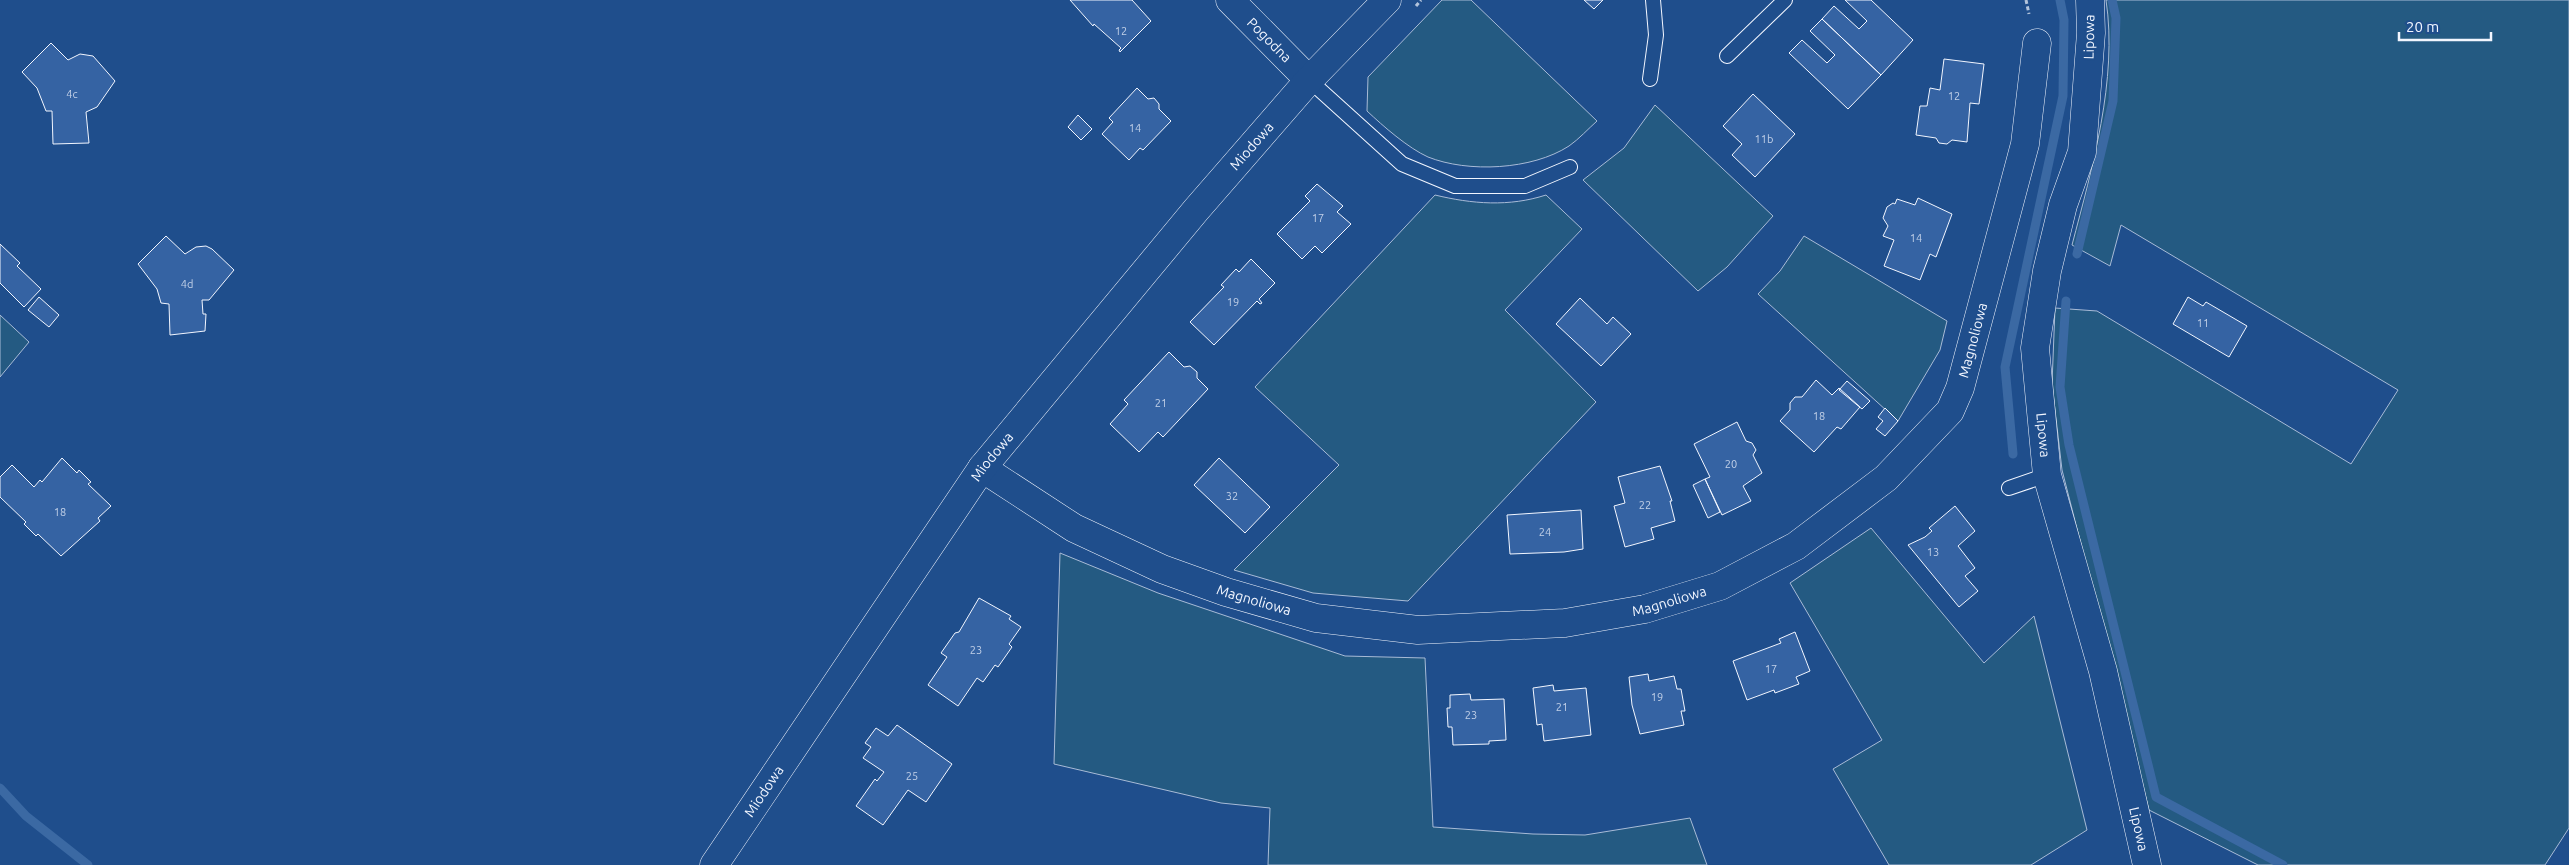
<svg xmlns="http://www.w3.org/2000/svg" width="2569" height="865" font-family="Ubuntu,sans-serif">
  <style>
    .green { fill: #245a82; stroke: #a8bbd7 }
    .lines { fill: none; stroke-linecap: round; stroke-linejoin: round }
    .stream { stroke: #3b69a3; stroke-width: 9 }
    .building { fill: #3563a3; stroke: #f2f6ff }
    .lane-casing { stroke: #f2f6ff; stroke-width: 16 }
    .street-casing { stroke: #f2f6ff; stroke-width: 29 }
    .path { stroke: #b3c4dc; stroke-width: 3; stroke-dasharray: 4 2.5; stroke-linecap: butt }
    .lane { stroke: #1f4e8c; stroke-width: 14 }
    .street { stroke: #1f4e8c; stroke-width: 28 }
    .labels { text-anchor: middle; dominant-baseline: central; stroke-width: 4; stroke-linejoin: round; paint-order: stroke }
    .number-label { font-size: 11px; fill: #c3d1e8 }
    .street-label { font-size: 14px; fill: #f2f6ff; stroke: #1f4e8c }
  </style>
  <rect width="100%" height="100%" fill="#1f4e8c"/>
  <path class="green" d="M1442,0h29l126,121c-9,8 -18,18 -28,25 -37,24 -101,27 -141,11 -20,-9 -45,-31 -61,-46l1,-34z
    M2106,0h463v828l-24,37h-287l-109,-55 -87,-340 -10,-86 3,-76 42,3 254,153 47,-74 -277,-165 -11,41 -38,-21c20,-76 46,-166 34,-245z
    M1655,105l118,111 -46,51 -29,24 -115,-111 41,-32z
    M1435,195c37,9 74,12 111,0l36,34 -77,81 91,92 -188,199 -95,-8 -79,-23 105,-105 -84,-78z
    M1804,236l143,85 -7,29 -42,71 -140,-127 22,-23z
    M0,315l29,27 -29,35z
    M1871,528l113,135 50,-47 53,214 -56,35h-142l-56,-96 49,-29 -92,-157z
    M1060,553l98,40 187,63 80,2 8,169 100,7 52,1 105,-17 17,47h-439l2,-57 -49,-5 -167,-39z"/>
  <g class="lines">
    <path class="stream" d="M2077,254l36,-153 3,-83 -4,-18
      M2066,301l-6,86 9,58 87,352 127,68
      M2013,454l-8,-87 58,-271 1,-76 -4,-20
      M0,788l26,28 62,49"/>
  </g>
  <path class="building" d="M1070,0h62l19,21 -31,31 -1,-2 2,-2 -27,-24 -1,2z
    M1584,0h19l-9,9z
    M1845,0h26l42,40 -32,35 -59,-56 12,-13 25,23 8,-8z
    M1822,19l59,56 -33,34 -59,-56 13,-13 25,23 8,-8 -25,-24z
    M51,43l17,17 12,-6 13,2 22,25 -18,26 -11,5 3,31 -36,1 -1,-33h-6l-9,-23 -15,-16z
    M1944,59l40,5 -5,40 -9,-1 -3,39 -15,-2 -5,4 -8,-1 -3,-5 -20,-3 4,-29h7l3,-18 10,2z
    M1137,88l11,11 6,-1 5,6v5l12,12 -28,29 -3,-2 -11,12 -27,-26 11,-12 -4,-4z
    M1753,94l42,40 -40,43 -23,-22 10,-11 -19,-18z
    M1078,115l14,14 -11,11 -13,-13z
    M1317,184l26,22 -6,6 14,12 -29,29 -7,-7 -13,13 -25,-25 33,-33 -5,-5z
    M1918,198l34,16 -16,43 -6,-3 -10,26 -36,-14 10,-26 -11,-4 5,-10 -5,-8 4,-11 6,-4 2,1 2,-5 18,6z
    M166,236l19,18 11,-7 10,-1 6,3 22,21 -25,30h-7l1,14h3l-1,17 -35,4 -1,-31 -8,-1 -4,-14 -19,-25z
    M0,244l20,19 -3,3 24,23 -17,18 -24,-24z
    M1251,259l24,24 -16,16 3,4 -2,1 -3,-3 -43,44 -24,-23 34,-35 -3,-2 15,-16 3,3z
    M39,297l20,18 -10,12 -21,-17z
    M2188,297l15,9 3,-4 41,24 -18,31 -56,-33z
    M1580,298l27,26 6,-7 18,17 -30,32 -45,-42z
    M1169,352l15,15 6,-1 7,6v6l11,11 -45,48 -5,-5 -19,20 -29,-28 18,-20 -4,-4z
    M1816,380l16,15 7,-7 21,19 -19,22 -4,-2 -23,25 -34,-31 10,-11v-7l5,-6h7z
    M1847,381l23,20 -8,8 -23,-19z
    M1885,408l13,13 -13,15 -9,-7 7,-8 -5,-4z
    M1737,422l9,19 6,2 4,7 -3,5 9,18 -19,13 8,15 -29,14 -17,-36 5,-2 -16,-33z
    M62,458l15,15 2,-3 12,12 -3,2 23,22 -13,12 2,3 -39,35 -23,-22 -2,2 -12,-12 2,-2 -26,-25v-20l12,-12 22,22 6,-7 2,2z
    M1219,458l51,49 -25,26 -51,-48z
    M1660,466l12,35h-2l5,20 -24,7 3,11 -29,8 -11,-41 11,-3 -7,-26z
    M1705,479l15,33 -12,6 -15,-33z
    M1955,506l20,25 -17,15 17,22 -10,8 13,15 -19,16 -51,-62 17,-8 7,-6 -3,-3z
    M1581,510l2,39 -19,3 -54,2 -3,-39z
    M979,598l32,18 -2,3 12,8 -12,17 3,3 -14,20 -3,-2 -12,17 -6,-4 -19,28 -30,-21 19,-28 -6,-4 14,-20 4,-1z
    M1795,632l15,39 -14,6 3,7 -24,9 -1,-3 -27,10 -14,-39 48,-18 -2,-4z
    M1648,674l1,7 25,-5 3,13h4l4,22h-4l3,14 -44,9 -8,-29 -3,-28z
    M1553,685l1,6 32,-3 5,47 -47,6 -2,-17 -5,1 -4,-37z
    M1470,694l1,6 33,-1 2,41 -17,1v3l-36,1 -1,-18h-4l-1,-19h3v-13z
    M897,725l55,39 -26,38 -18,-12 -25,35 -27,-19 19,-27 2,2 7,-9 -21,-14 8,-11 -6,-4 11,-15 12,8z"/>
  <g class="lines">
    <g class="lane-casing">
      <path id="lane" d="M1727,56l58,-56
        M1650,79l6,-44 -3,-35
        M1309,80l93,84 53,22h70l45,-19
        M2009,488l38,-13"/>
    </g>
    <g class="street-casing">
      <g id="street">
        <path id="s1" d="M1230,0l79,80"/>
        <path id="s2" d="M2090,0l1,33 -9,119 -19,53 -16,66 -12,77 12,127 56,196 44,194"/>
        <path id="s3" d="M982,468l92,60 88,41 64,23 90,26 102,12 147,-7 80,-14 75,-23 76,-40 90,-68 64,-67 10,-23 65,-244 12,-101"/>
        <path id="s4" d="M714,865l268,-397 214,-258 113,-130 78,-80"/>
      </g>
    </g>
    <path class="path" d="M2026,0l3,14
      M1416,6l5,-6"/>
    <use href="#lane" class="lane"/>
    <use href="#street" class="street"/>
  </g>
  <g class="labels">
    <g class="number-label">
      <text x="1121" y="31">12</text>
      <text x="72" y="94">4c</text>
      <text x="1954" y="96">12</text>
      <text x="1135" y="128">14</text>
      <text x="1764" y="139">11b</text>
      <text x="1318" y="218">17</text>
      <text x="1916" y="238">14</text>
      <text x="187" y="284">4d</text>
      <text x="1233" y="302">19</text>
      <text x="2203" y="323">11</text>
      <text x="1161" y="403">21</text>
      <text x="1819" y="416">18</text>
      <text x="1731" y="464">20</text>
      <text x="1232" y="496">32</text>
      <text x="1645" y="505">22</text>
      <text x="60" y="512">18</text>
      <text x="1545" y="532">24</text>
      <text x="1933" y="552">13</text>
      <text x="976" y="650">23</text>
      <text x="1771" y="669">17</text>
      <text x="1657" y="697">19</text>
      <text x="1562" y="707">21</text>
      <text x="1471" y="715">23</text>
      <text x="912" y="776">25</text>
    </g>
    <g class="street-label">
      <text transform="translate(2089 37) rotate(-89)">Lipowa</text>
      <text stroke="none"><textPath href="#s1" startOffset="56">Pogodna</textPath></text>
      <text stroke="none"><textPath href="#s4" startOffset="899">Miodowa</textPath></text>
      <text stroke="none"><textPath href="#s3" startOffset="1144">Magnoliowa</textPath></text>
      <text stroke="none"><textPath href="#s2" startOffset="442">Lipowa</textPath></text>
      <text stroke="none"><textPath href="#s4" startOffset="494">Miodowa</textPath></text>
      <text stroke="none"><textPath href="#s3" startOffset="304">Magnoliowa</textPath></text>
      <text stroke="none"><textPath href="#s3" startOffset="725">Magnoliowa</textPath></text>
      <text stroke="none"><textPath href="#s4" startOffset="89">Miodowa</textPath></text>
      <text stroke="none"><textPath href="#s2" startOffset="848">Lipowa</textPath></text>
    </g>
  </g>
  <path d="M2399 32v8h92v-8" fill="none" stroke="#f2f6ff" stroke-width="2.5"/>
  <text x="2406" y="32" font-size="15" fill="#f2f6ff" stroke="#1f4e8c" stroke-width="4" paint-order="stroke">20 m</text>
</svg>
